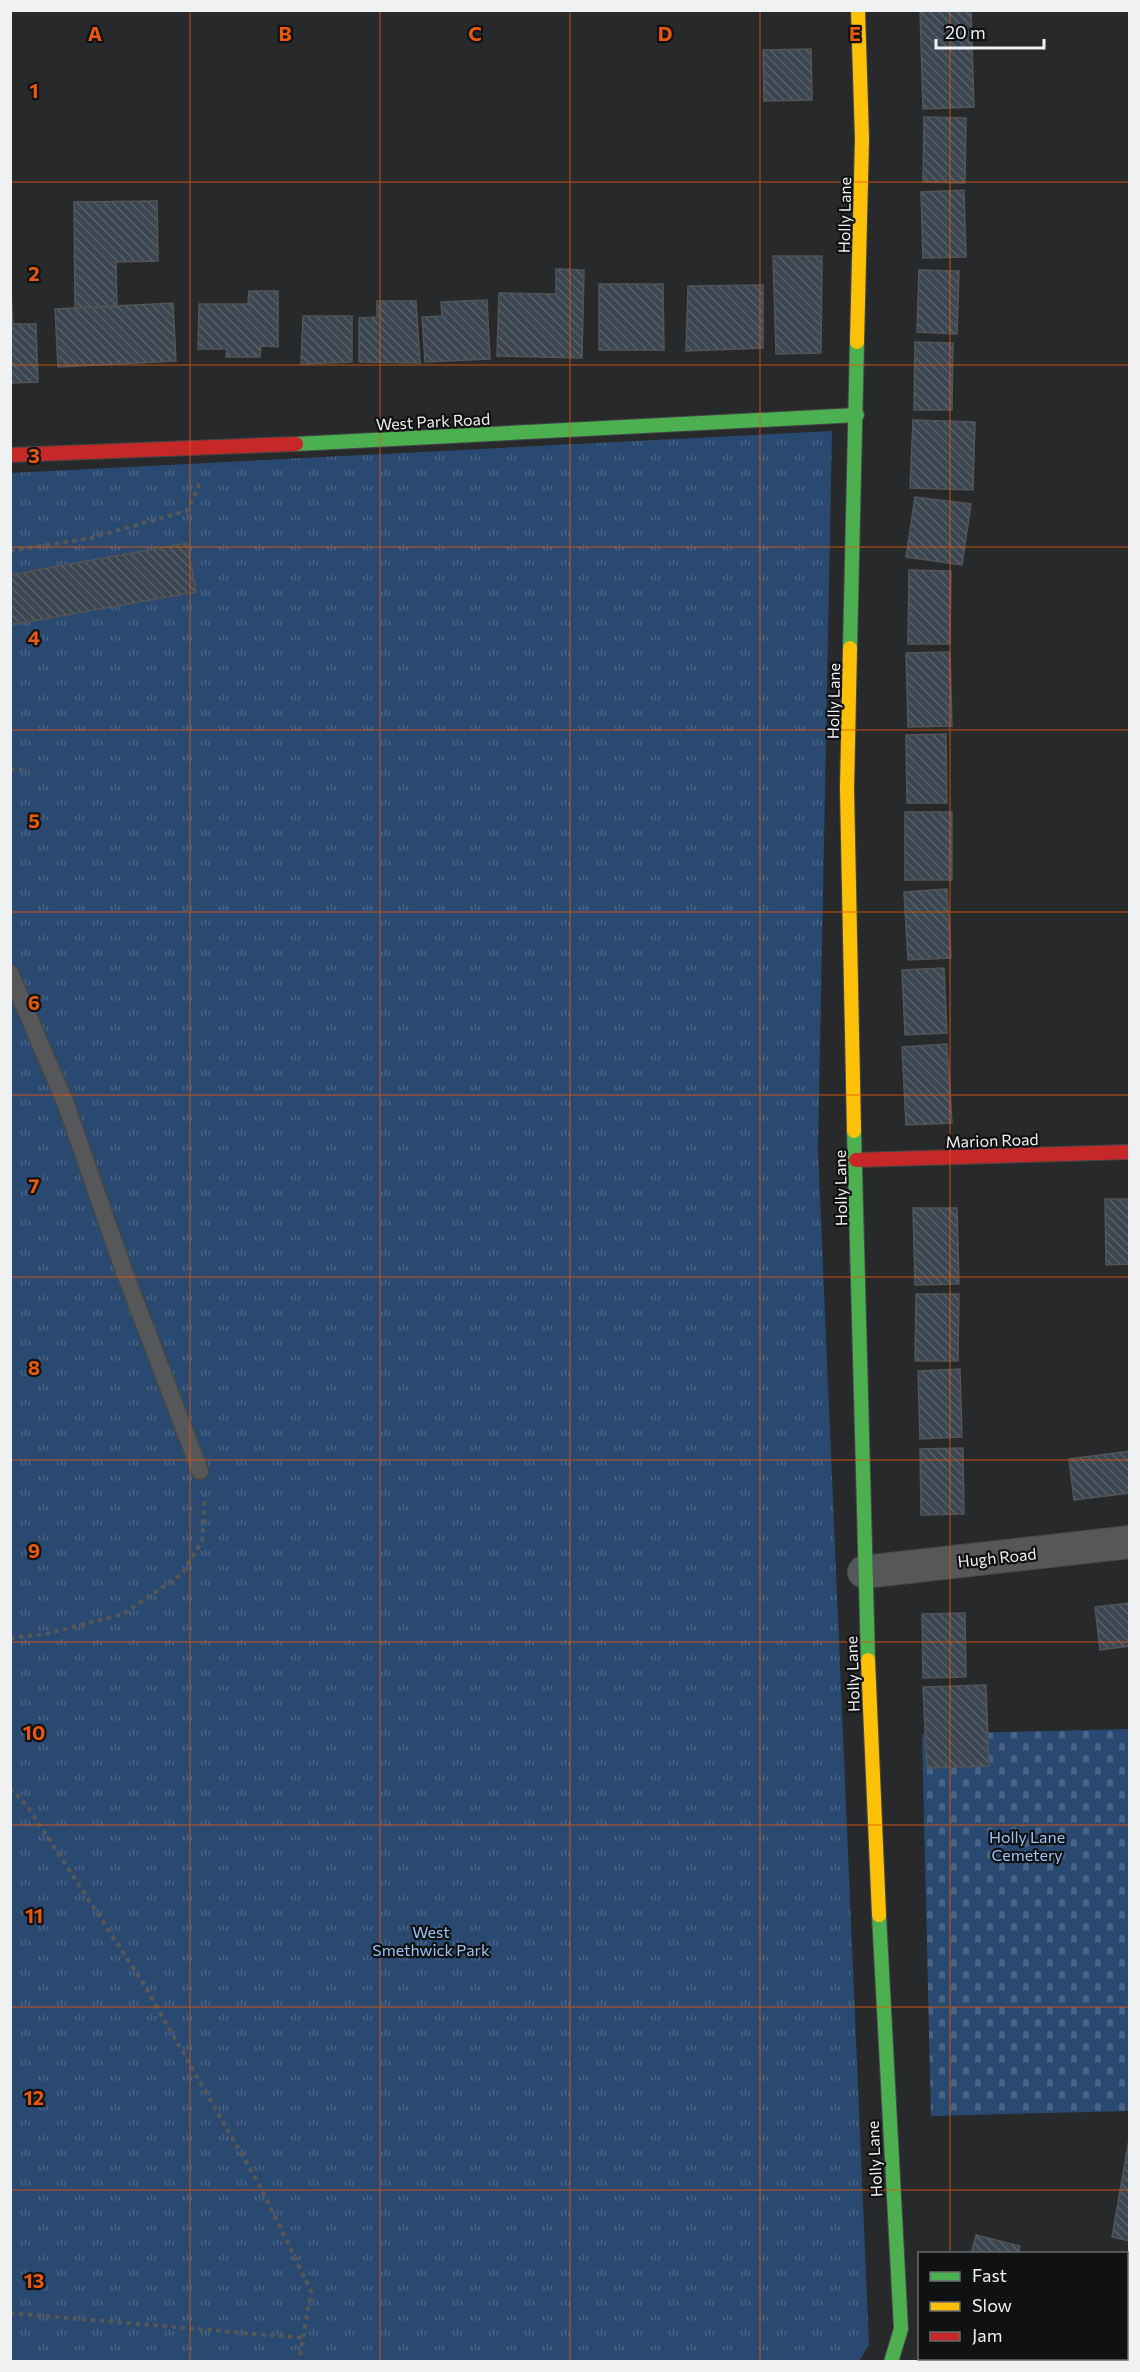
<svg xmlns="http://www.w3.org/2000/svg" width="1140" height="2372" font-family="Commissioner,sans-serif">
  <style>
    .cemetery { fill: url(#cemetery-stones) }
    .park { fill: url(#park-tufts) }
    .building { fill: url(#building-back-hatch); stroke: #525456; stroke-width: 1.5 }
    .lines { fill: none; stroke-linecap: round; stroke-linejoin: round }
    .lane-casing { stroke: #454749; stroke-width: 19 }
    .street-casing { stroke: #454749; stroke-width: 34 }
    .fast-casing { stroke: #454749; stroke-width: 16 }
    .slow-casing { stroke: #454749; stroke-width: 16 }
    .jam-casing { stroke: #454749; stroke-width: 16 }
    .path { stroke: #565758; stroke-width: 4; stroke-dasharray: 4.5 4.5; stroke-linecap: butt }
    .lane { stroke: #565759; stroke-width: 16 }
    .street { stroke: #565759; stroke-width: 32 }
    .fast { stroke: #4caf50; stroke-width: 14 }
    .slow { stroke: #ffc107; stroke-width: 14 }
    .jam { stroke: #c62828; stroke-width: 14 }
    .grid { fill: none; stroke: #e8590c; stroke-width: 1.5; stroke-opacity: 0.55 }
    .labels { text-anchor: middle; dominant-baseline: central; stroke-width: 4.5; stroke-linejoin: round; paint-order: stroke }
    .street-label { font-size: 16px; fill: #eff1f3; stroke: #101113 }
    .park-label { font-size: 16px; fill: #9cc4f8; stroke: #101113 }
    .grid-label { font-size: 20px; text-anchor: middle; font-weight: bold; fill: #e8590c; stroke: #101113; stroke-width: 4.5; stroke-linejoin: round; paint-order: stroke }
  </style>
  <defs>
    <pattern id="cemetery-stones" width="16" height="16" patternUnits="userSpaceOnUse" patternTransform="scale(1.5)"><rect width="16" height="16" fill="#2a4970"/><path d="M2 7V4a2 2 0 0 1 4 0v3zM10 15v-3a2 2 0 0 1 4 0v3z" fill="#496485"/></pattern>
    <pattern id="park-tufts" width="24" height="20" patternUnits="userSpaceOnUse" patternTransform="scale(1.5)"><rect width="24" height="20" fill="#2a4970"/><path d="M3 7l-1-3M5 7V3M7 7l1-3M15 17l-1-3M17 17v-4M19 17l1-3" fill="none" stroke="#496485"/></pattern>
    <pattern id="building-back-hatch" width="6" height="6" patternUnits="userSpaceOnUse" patternTransform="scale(1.5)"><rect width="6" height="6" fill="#3c4651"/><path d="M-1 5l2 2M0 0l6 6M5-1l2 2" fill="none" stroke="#58616a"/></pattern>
  </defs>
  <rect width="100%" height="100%" fill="#27292b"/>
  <path class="cemetery" d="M1129,1729v382l-198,5 -9,-382z"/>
  <path class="park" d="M832,431l-14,719 51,1194 -10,18 -848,-1v-1888z"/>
  <path class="building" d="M920,10h51l3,97 -51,2z
    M811,49l1,51 -48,1 -1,-51z
    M924,117l42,1 -1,65 -42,-1z
    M964,190l2,67 -43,1 -2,-66z
    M157,201l1,60 -42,1 1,45 -42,1 -1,-106z
    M773,256h49l-1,97 -45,1z
    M556,269l28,1 -2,88 -85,-2 2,-63 57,1z
    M919,270l40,1 -2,63 -40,-2z
    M10,280l3,44h23l2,58 -28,1z
    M599,284h64l1,66h-65z
    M763,285v63l-77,3 2,-65z
    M249,291h29v56l-17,-1 -1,11h-34l1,-8h-29l1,-45h49z
    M487,300l3,59 -65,3 -3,-45 20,-1 -1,-14z
    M377,301h39l4,62 -61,-1v-44l18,-1z
    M173,303l3,58 -118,6 -3,-58z
    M303,316h49v46l-51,2z
    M915,342l38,1 -1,67h-38z
    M913,420l62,2 -2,68 -63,-2z
    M915,497l56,7 -9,61 -56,-8z
    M187,543l9,49 -186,33v-50z
    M909,570l42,1 -1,73h-42z
    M950,652l2,74 -44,1 -2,-74z
    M946,734l1,69h-40l-1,-68z
    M905,812h47v68h-47z
    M947,889l4,69 -43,2 -4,-68z
    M944,968l3,65 -42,2 -3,-65z
    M947,1044l5,79 -46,2 -4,-78z
    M1105,1199h25v65l-24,1z
    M913,1208h44l2,76 -44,1z
    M916,1294h43l-1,67h-43z
    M960,1369l2,68 -42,2 -2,-68z
    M963,1448l1,66 -43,1 -1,-66z
    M1130,1451v42l-56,7 -5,-41z
    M1130,1603v43l-30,4 -5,-43z
    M965,1613l1,64 -43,1 -1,-64z
    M986,1685l3,81 -62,2 -4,-81z
    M1129,2139h1v102l-18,-4z
    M976,2235l44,11 -2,8h-47z
    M1126,2277l4,1v56l-4,-1z
    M958,2358h48v4h-49z"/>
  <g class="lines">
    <g class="lane-casing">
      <path id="lane" d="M10,973l55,129 59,169 76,200"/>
    </g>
    <g class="street-casing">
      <path id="street" d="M864,1572l266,-30"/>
    </g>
    <g class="fast-casing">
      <path id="fast" d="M296,444l561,-29
        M850,648l7,-306
        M854,1131l14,529
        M879,1915l22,414 -10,33"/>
    </g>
    <g class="slow-casing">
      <path id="slow" d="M857,342l5,-203 -4,-129
        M850,648l-3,141 7,342
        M868,1660l11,255"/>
    </g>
    <g class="jam-casing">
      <path id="jam" d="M10,455l286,-11
        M856,1160l274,-8"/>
    </g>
    <path class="path" d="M10,551l81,-13 95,-27 12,-22 1,-7
      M10,769l19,1
      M10,1638l36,-4 77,-20 59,-40 20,-33 3,-46
      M10,1788l18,19 115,176 118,205 50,103 -12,71
      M10,2313l293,25"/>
    <use href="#lane" class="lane"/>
    <use href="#street" class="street"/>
    <use href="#fast" class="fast"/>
    <use href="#slow" class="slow"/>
    <use href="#jam" class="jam"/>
  </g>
  <path class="grid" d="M190,10v2352M380,10v2352M570,10v2352M760,10v2352M950,10v2244M10,182h1120M10,365h1120M10,547h1120M10,730h1120M10,912h1120M10,1095h1120M10,1277h1120M10,1460h1120M10,1642h1120M10,1825h1120M10,2007h1120M10,2190h1120M950,2358v4"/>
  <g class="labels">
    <g class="street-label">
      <text transform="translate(844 215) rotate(-89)">Holly Lane</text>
      <text transform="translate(433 421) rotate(-3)">West Park Road</text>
      <text transform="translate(833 701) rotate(-89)">Holly Lane</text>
      <text transform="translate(992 1140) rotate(-2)">Marion Road</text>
      <text transform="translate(840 1188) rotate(-91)">Holly Lane</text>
      <text transform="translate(997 1557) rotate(-6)">Hugh Road</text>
      <text transform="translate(852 1674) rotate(-92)">Holly Lane</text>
      <text transform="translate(874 2159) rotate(-93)">Holly Lane</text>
    </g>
    <g class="park-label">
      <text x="1027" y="1836">Holly Lane<tspan x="1027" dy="18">Cemetery</tspan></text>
      <text x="431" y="1931">West<tspan x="431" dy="18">Smethwick Park</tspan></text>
    </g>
  </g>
  <g class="grid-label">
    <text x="95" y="41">A</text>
    <text x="285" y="41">B</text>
    <text x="475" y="41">C</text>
    <text x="665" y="41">D</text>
    <text x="855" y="41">E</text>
    <text x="34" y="98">1</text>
    <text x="34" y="281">2</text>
    <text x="34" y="463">3</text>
    <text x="34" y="645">4</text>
    <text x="34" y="828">5</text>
    <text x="34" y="1010">6</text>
    <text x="34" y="1193">7</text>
    <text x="34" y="1375">8</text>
    <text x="34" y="1558">9</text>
    <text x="34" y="1740">10</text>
    <text x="34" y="1923">11</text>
    <text x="34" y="2105">12</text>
    <text x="34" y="2288">13</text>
  </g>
  <rect width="1140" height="2372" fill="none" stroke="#eff1f3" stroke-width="24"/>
  <rect x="918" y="2252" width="210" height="108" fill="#101113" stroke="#696b6d" stroke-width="1.5"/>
  <rect x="930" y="2272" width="30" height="9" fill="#4caf50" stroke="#696b6d" stroke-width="1.5"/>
  <text x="972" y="2282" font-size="18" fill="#eff1f3">Fast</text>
  <rect x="930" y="2302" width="30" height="9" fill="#ffc107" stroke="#696b6d" stroke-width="1.5"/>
  <text x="972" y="2312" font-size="18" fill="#eff1f3">Slow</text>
  <rect x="930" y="2332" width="30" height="9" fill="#c62828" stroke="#696b6d" stroke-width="1.5"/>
  <text x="972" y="2342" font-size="18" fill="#eff1f3">Jam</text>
  <path d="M936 39v9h108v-9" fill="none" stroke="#eff1f3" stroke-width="3"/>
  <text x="945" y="39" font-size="18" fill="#eff1f3" stroke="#101113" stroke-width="4.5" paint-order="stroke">20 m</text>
</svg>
